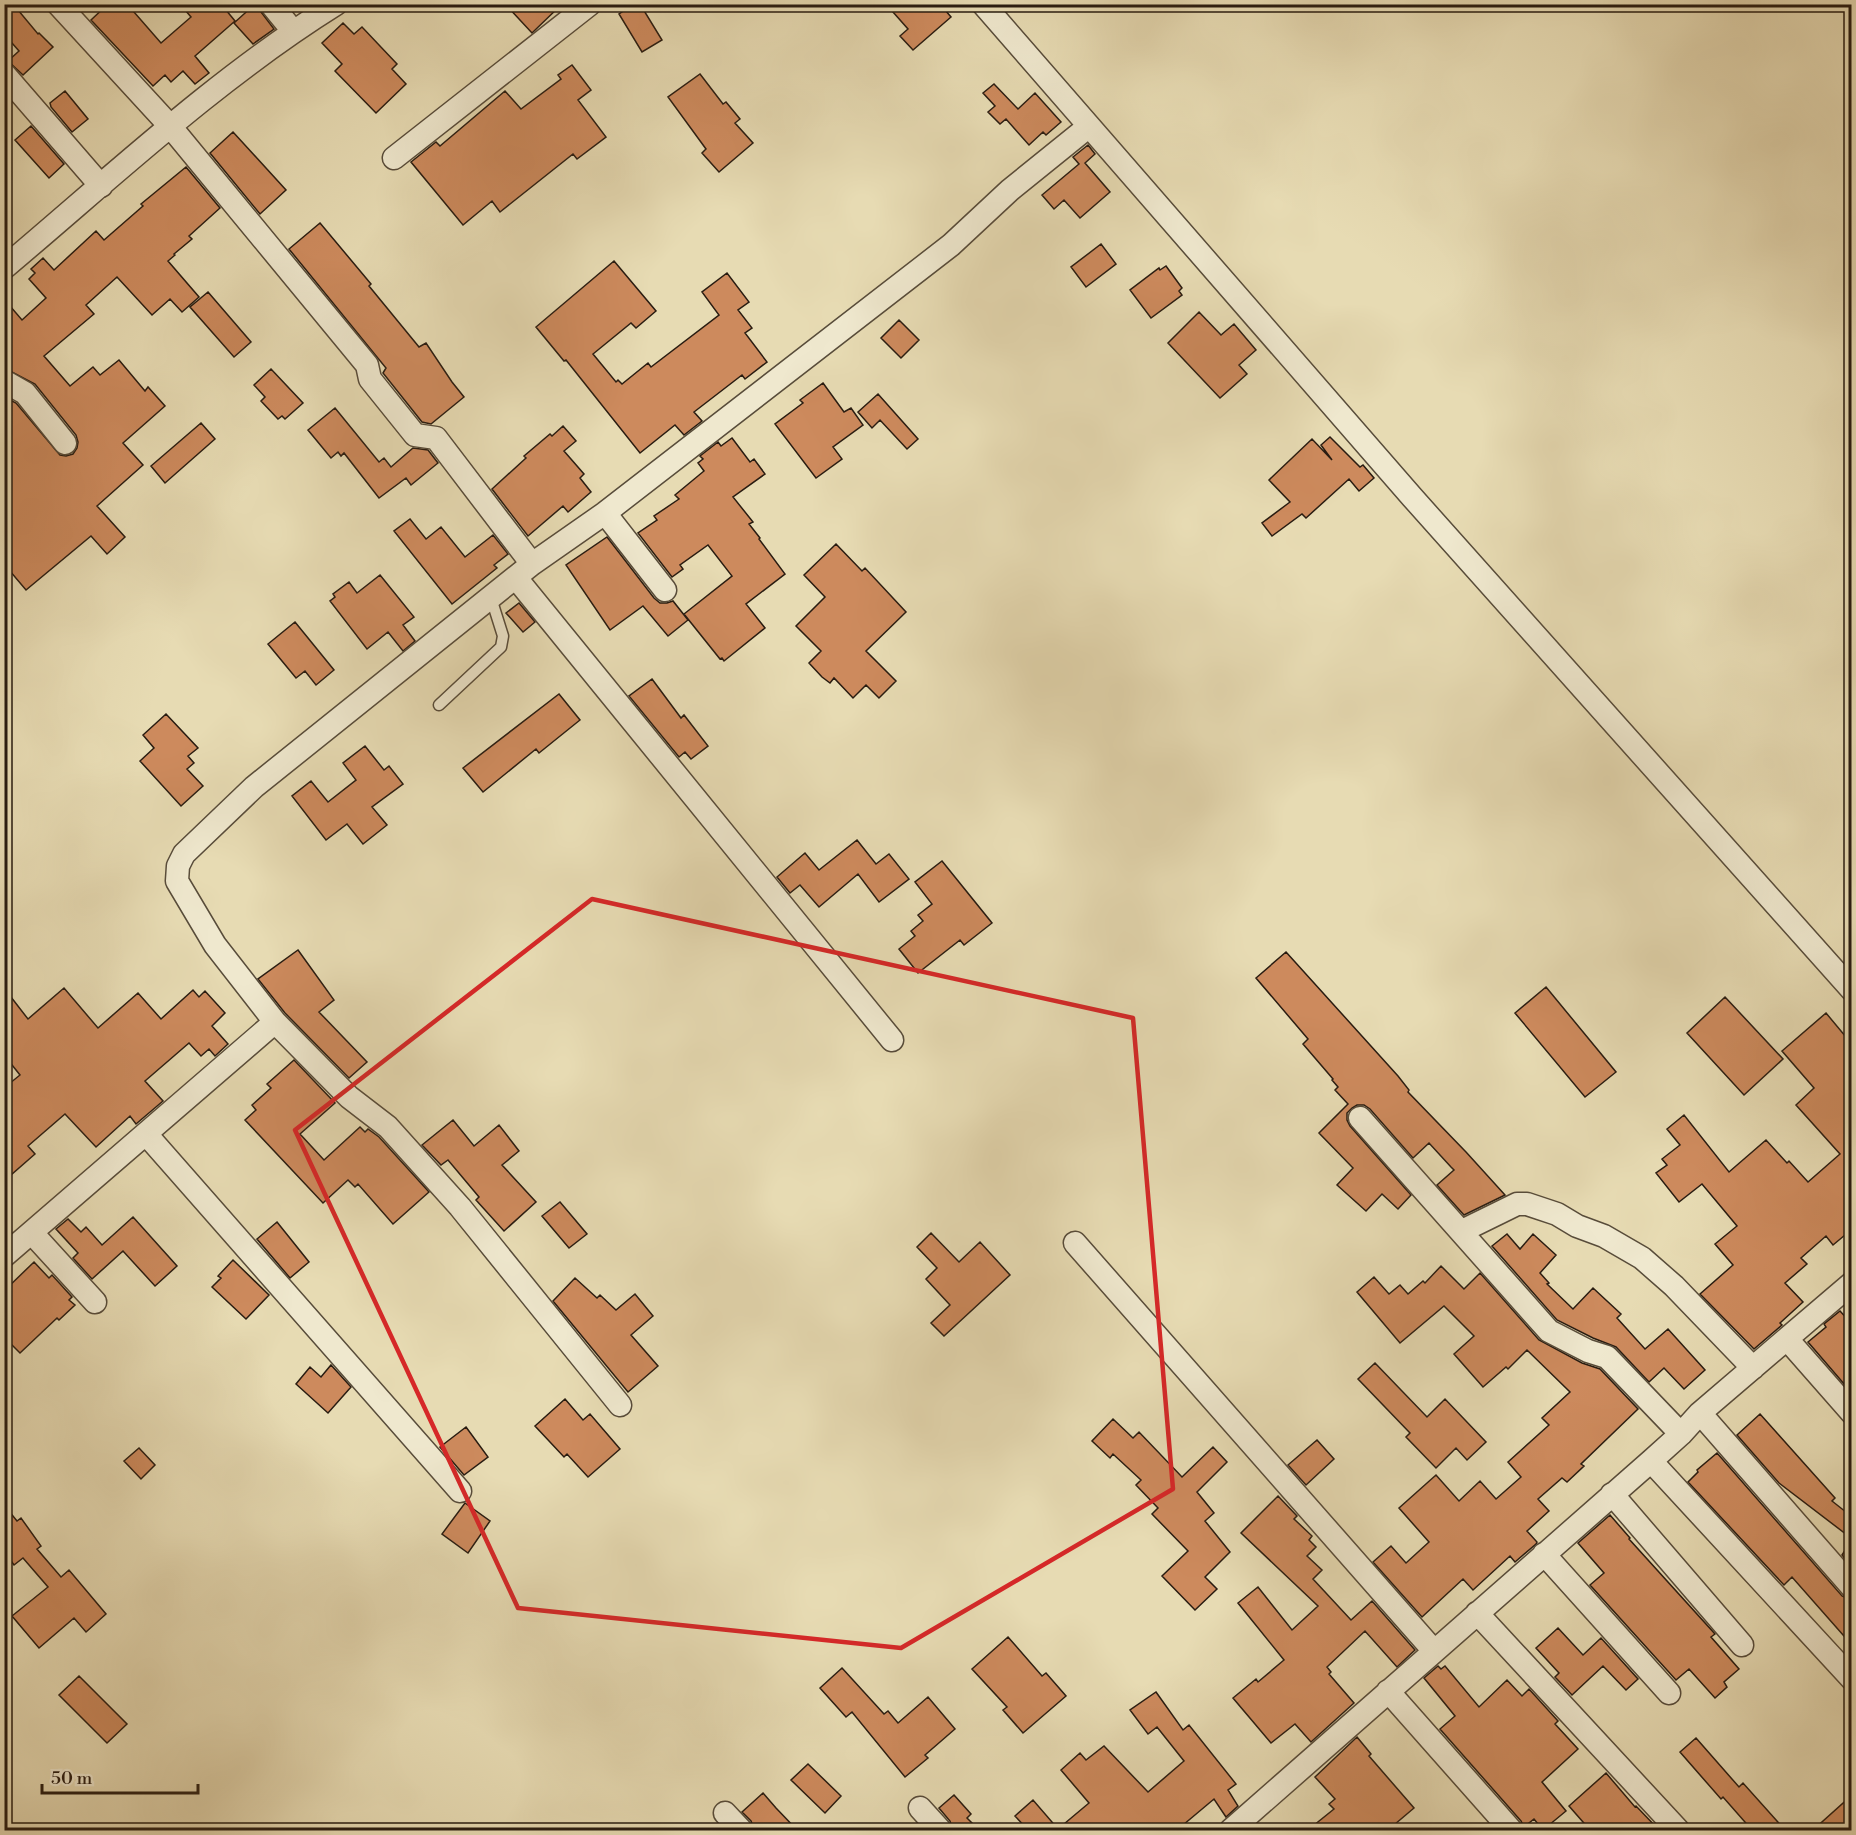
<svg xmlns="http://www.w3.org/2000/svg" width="1856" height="1835" font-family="'Libre Bodoni',serif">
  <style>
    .building { fill: #cd8a5d; stroke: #291c11; stroke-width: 1.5 }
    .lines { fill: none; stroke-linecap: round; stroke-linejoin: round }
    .lane-casing { stroke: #584c3a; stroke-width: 13 }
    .street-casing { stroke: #584c3a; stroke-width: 25 }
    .lane { stroke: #efe8ce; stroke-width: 10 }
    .street { stroke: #efe8ce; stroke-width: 22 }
    .marked { fill: none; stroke: #d62828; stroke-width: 4.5; stroke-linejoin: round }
  </style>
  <rect width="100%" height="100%" fill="#e7dbb3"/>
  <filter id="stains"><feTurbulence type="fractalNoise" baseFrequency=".00333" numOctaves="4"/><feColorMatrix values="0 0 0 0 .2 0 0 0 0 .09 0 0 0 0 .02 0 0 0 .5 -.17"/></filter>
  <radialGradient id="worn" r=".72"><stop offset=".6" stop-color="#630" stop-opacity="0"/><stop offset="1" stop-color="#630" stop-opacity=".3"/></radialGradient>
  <path class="building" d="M4,4h9l25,30 1,-1 14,14 -30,28 -15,-14 11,-10 -15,-17z
    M108,4h19l34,39 30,-26 -11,-13h41l14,17 -40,35 14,17 -14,11 -12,-13 -12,11 -6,-7 -12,11 -62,-66z
    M255,4l19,25 -21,15 -19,-21z
    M505,4h57l-30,29z
    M634,4h6l22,36 -20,12 -23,-38z
    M902,4h38l11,13 -38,33 -13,-14 8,-7 -15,-17z
    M343,23l11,11 8,-7 35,37 -5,5 14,15 -30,29 -41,-42 7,-7 -20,-21z
    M572,65l19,25 -13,10 28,37 -29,22 -4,-5 -73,58 -8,-11 -29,24 -52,-63 25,-20 4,4 65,-55 16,18 40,-30 -3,-4z
    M700,74l23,30 3,-2 14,17 -5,4 18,20 -34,29 -17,-19 4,-4 -38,-52z
    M994,84l24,25 17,-16 26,29 -15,13 -3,-3 -14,13 -23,-26 -6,5 -12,-12 7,-6 -12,-13z
    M65,91l23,28 -16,13 -21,-25 -1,-4z
    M31,126l33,38 -15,14 -34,-38z
    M233,132l53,58 -26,24 -50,-61z
    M1088,145l7,9 -10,9 25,29 -30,26 -16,-18 -10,9 -12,-14 37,-31 -6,-7z
    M186,167l34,41 -31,28 3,3 -18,15 1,1 -7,6 31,36 -17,15 -12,-13 -18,16 -35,-38 -31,28 8,9 -50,42 26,30 23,-19 7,8 19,-15 26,31 3,-4 17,19 -42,37 20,22 -46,41 28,31 -18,17 -16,-18 -65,54 -22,-26v-167l12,6 44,52 6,1 7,-2 4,-6 1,-6 -2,-7 -41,-51 -31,-16v-69l18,21 24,-22 -17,-19 6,-6 -4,-4 12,-11 11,12 42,-39 8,9 39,-34 -2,-2z
    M320,223l51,61 -2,2 50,61 7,-4 26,39 12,15 -33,27 -9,-2 -39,-49 3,-5 -97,-119z
    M1101,244l15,20 -30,23 -15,-20z
    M614,261l42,50 -20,17 -5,-5 -38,31 23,28 2,-2 4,4 26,-21 3,4 68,-52 -17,-23 25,-19 22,29 -11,8 14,18 -7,5 22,29 -22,17 -3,-4 -48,37 8,9 -18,14 -9,-10 -35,28 -74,-93 -2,1 -28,-34z
    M1166,266l16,22 -3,3 3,4 -31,23 -21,-28 29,-22 1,2z
    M208,292l43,50 -17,15 -44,-50z
    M1199,312l22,23 13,-11 22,26 -17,15 8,9 -27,24 -52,-55z
    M899,320l20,20 -18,18 -20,-20z
    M271,369l32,34 -18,16 -3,-3 -4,3 -17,-18 4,-4 -11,-12z
    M823,383l21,29 7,-4 12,17 -30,22 9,12 -26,19 -41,-54 28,-21 -3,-3z
    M878,394l40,45 -11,10 -27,-29 -8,8 -14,-16z
    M335,408l44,54 5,-4 7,9 22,-19 15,2 10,13 -27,22 -5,-7 -27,20 -35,-45 -3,3 -3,-4 -7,6 -23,-28z
    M201,423l14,16 -50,44 -14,-17z
    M563,426l13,15 -12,10 20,23 -4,4 11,14 -23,20 -5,-6 -35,30 -36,-47 34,-31 -2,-2 26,-22 2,2z
    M1330,437l30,30 3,-2 11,13 -15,13 -10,-12 -43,39 -4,-4 -30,22 -10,-13 28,-21 -21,-22 43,-41 20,21 -11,-15z
    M732,438l18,24 4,-3 11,15 -32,23 20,25 -4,2 11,14 -1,1 26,35 -39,30 19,24 -41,33 -2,-3 -2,1 -36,-45 48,-38 -24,-31 -28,20 3,4 -11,8 -34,-44 19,-13 -3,-4 25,-17 -4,-4 29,-24 -6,-8 5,-4 -3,-3 18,-14 3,4z
    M410,519l16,20 15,-12 24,30 28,-22 15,19 -14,11 3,3 -45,36 -58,-73z
    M607,537l47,61 6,5h7l6,-2 15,19 -20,16 -25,-30 -33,24 -44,-65z
    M836,544l26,27 3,-3 41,44 -40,39 30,30 -17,17 -13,-13 -13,13 -19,-20 -4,5 -8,-6 -13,-14 12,-12 -25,-25 29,-29 -21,-22z
    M380,575l34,42 -11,8 12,16 -12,10 -15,-19 -21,17 -37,-48 5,-4 -2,-3 16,-12 8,11z
    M519,603l16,19 -12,10 -17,-19z
    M295,622l39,48 -18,15 -11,-14 -9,7 -28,-34z
    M652,679l29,39 3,-3 24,31 -17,13 -6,-7 -6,5 -50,-61z
    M559,694l21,26 -41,33 -3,-4 -53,43 -20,-24z
    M166,714l32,34 -10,8 6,7 -7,6 16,17 -22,20 -41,-45 14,-13 -11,-13z
    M365,746l19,24 5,-4 14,18 -31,23 15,18 -24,19 -16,-20 -21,16 -34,-44 19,-15 17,21 28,-22 -13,-17z
    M857,840l19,24 13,-10 20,25 -30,23 -21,-28 -39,33 -19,-22 -10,8 -13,-16 28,-24 14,17z
    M942,861l50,62 -28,22 -4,-5 -42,33 -19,-24 16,-13 -4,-5 12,-10 -5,-6 14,-11 -17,-22z
    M298,950l36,50 -15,12 48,50 -18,16 -64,-65 -27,-34z
    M1286,952l112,124 11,14 -1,2 58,60 39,43 -2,1 -39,19 -27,-30 17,-15 -3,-3 -22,-24 -16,15 -43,-49 -6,-4h-7l-5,3 -5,5v7l3,6 61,69 -13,14 -16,-15 -16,17 -29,-26 16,-17 -34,-35 29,-29 -13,-14 3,-3 -6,-7 1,-1 -30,-35 5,-5 -52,-61z
    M1546,987l70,85 -31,25 -70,-84z
    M4,988l24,31 36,-31 34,40 40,-35 23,26 32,-29 6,7 6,-6 20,22 -13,13 16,18 -13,12 -6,-7 -8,7 -12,-13 -44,38 18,20 -27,23 -6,-8 -34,31 -31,-33 -37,32 7,8 -31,27v-93l16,-13 -16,-20z
    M1725,997l58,62 -39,36 -57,-62z
    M1826,1013l25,30v187l-18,15 -7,-9 -25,22 6,6 -22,19 18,19 -23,21 2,2 -28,24 -54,-55 33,-29 -18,-21 22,-18 -35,-42 -23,18 -23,-29 11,-8 -5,-6 18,-14 -13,-16 17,-14 45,57 37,-32 21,23 2,-2 19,21 32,-28 -44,-49 18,-17 -32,-37z
    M294,1060l41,43 -35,31 24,26 36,-33 5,5 3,-3 11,8 50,55 -36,32 -35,-40 -3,3 -7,-7 -25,23 -78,-83 11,-10 -4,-5 19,-17 -4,-4z
    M453,1120l21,26 25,-21 20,26 -17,14 34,37 -32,29 -28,-31 3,-3 -31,-37 -7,5 -19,-20z
    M560,1202l27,32 -18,14 -27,-32z
    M133,1217l44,49 -22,20 -32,-35 -31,28 -19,-21 5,-5 -22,-24 12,-10 13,13 5,-5 16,18z
    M277,1222l32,40 -19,16 -33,-39z
    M931,1233l28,29 21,-20 30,33 -66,61 -13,-13 19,-18 -24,-26 11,-11 -20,-21z
    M1507,1234l13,15 13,-15 23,21 -16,18 9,10 -2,1 26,25 20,-21 28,26 -4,4 28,31 23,-20 37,41 -21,19 -20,-21 -15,14 -33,-35 -23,-9 -36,-18 -65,-74z
    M233,1260l36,35 -23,24 -34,-32 9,-9 -3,-2z
    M34,1262l15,16 3,-3 20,22 -3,3 6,5 -16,15 -2,-2 -37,35 -16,-16v-46z
    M1441,1266l23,23 16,-16 59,67 43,23 18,6 38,40 -57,55 3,2 -17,16 -5,-4 -24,21 11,12 -22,20 10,11 -1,2 -21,18 -5,-6 -37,34 -10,-11 -41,38 -49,-55 18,-16 15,17 23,-21 -30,-34 37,-33 23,26 21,-20 16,18 25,-22 -13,-15 41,-37 -7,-7 28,-26 -43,-42 -19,19 -2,-2 -23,20 -29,-33 20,-18 -30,-30 -44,37 -43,-51 17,-15 15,17 11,-9 8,9 15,-13 2,2z
    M575,1278l22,20 3,-3 16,15 19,-16 18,22 -22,19 27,31 -30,26 -75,-91z
    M1840,1311l11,12v69l-43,-50 18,-15 -2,-3z
    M1375,1363l52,54 18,-18 41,43 -19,18 -11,-12 -20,20 -30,-31 4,-4 -52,-54z
    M331,1365l20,22 -23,26 -32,-29 14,-17 11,10z
    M565,1399l18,21 7,-6 30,35 -32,28 -21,-23 -3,3 -29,-31z
    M1760,1414l75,84 -3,3 19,15v22l-72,-55 -42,-48z
    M1113,1419l20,19 6,-6 43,45 31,-30 14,15 -30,30 17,21 -9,8 25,31 -25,25 12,12 -22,21 -33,-34 26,-25 -36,-37 6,-6 -22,-23 5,-5 -28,-26 -3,4 -18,-17z
    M466,1427l22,30 -24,18 -24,-28z
    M1317,1440l17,19 -28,26 -18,-20z
    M139,1448l16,17 -14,14 -17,-18z
    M1717,1453l125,143 9,4v44l-59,-67 -8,8 -96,-103 10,-10 -1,-2z
    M1278,1496l19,20 -3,3 18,17 -3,4 7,7 -9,9 15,14 -9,9 38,41 21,-19 43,49 -18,17 -32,-36 -38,36 4,5 -2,2 25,29 -43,39 -16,-18 -24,19 -38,-45 23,-19 2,3 26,-22 -46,-57 20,-16 34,43 26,-24 -77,-73z
    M465,1503l25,18 -22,32 -26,-19z
    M4,1505l13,16 4,-3 20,28 -4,3 24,28 8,-7 37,44 -20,18 -12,-14 -35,30 -27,-32 36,-29 -25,-29 -9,7 -10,-14z
    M1610,1515l20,23 -1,1 86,95 -4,3 28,32 -15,13 3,5 -12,11 -26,-29 -13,11 -86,-95 14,-12 -26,-30z
    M1851,1541v25l-9,-11z
    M1558,1628l25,27 18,-17 37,41 -12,11 -23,-24 -31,29 -17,-18 4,-4 -23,-25z
    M1008,1637l34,39 4,-3 20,23 -43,37 -20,-23 4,-3 -35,-38z
    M1438,1666l3,3 4,-3 34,41 28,-27 15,16 7,-7 29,32 -3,3 23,25 -36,33 24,29 -23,19 -9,-11 -10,8 -3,-6 -81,-92 15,-13 -31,-38z
    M842,1668l42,46 4,-3 10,12 30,-26 27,32 -30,26 3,3 -23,19 -53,-65 -6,5 -26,-29z
    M79,1676l48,48 -20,19 -48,-48z
    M1156,1692l27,38 6,-5 47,59 -8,6 10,16 -12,11 -12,-18 -37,31h-149l-13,-14 18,-16 25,29 31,-26 -28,-33 19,-17 6,7 18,-14 44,46 36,-31 -27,-34 -9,7 -18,-24z
    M1357,1737l14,17 -2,2 45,52 -26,22h-80l26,-21 -5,-5 6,-5 -20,-22z
    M1696,1738l43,49 4,-4 42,47h-33l-29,-33 -2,2 -41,-47z
    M808,1764l33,32 -16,17 -34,-33z
    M1606,1773l29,34 1,-1 23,24h-69l-21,-24z
    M763,1793l13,15 21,22 -43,-1 -3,-8 -9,-9z
    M954,1795l17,19 -4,4 12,12h-26l-3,-9 -11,-13z
    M1851,1796v34h-38z"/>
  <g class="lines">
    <g class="lane-casing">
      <path id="lane" d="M439,705l62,-58 2,-11 -12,-38"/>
    </g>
    <g class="street-casing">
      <path id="street" d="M58,4l112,122 197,239 3,14 45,56 21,3 96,126
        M271,4l22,27
        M983,4l429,493 440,493
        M4,74l97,112
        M394,158l196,-154
        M4,268c108,-91 212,-189 332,-264
        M4,381l21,12 40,50
        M605,513l60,77
        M516,578l376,462
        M275,1022l74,75 39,30 72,80 160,198
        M1360,1118l189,213 39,20 19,6 74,77
        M146,1134l314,357
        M1462,1231l55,-27h10l30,10 20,12 27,10 38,22 32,28 79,82
        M32,1233l63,69
        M1075,1243l359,408
        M4,1256l271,-234 -60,-77 -38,-64 1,-15 6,-12 70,-67 278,-223 73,-51 346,-268 59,-55 78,-63
        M1787,1339l65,74
        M1700,1413l152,174
        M1651,1461l201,218
        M1612,1494l130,151
        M1544,1554l125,139
        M1477,1613l201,217
        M1388,1691l123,139
        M920,1808l20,22
        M725,1813l16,17
        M1231,1830l420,-369 30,-27 19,-21 152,-130"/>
    </g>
    <use href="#lane" class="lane"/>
    <use href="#street" class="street"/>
  </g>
  <path class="marked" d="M592,899l541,119 40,471 -272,159 -383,-40 -223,-478z"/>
  <rect width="1856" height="1835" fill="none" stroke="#e7dbb3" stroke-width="24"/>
  <rect x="6" y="6" width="1844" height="1823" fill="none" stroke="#291c11" stroke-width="3"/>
  <rect x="12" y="12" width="1832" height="1811" fill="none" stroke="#291c11" stroke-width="1.5"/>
  <path d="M42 1784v9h156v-9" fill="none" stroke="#291c11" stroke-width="3"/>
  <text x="51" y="1784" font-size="18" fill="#291c11" stroke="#efe8ce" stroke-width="4.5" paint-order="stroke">50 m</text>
  <rect width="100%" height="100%" filter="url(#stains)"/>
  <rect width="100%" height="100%" fill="url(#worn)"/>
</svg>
